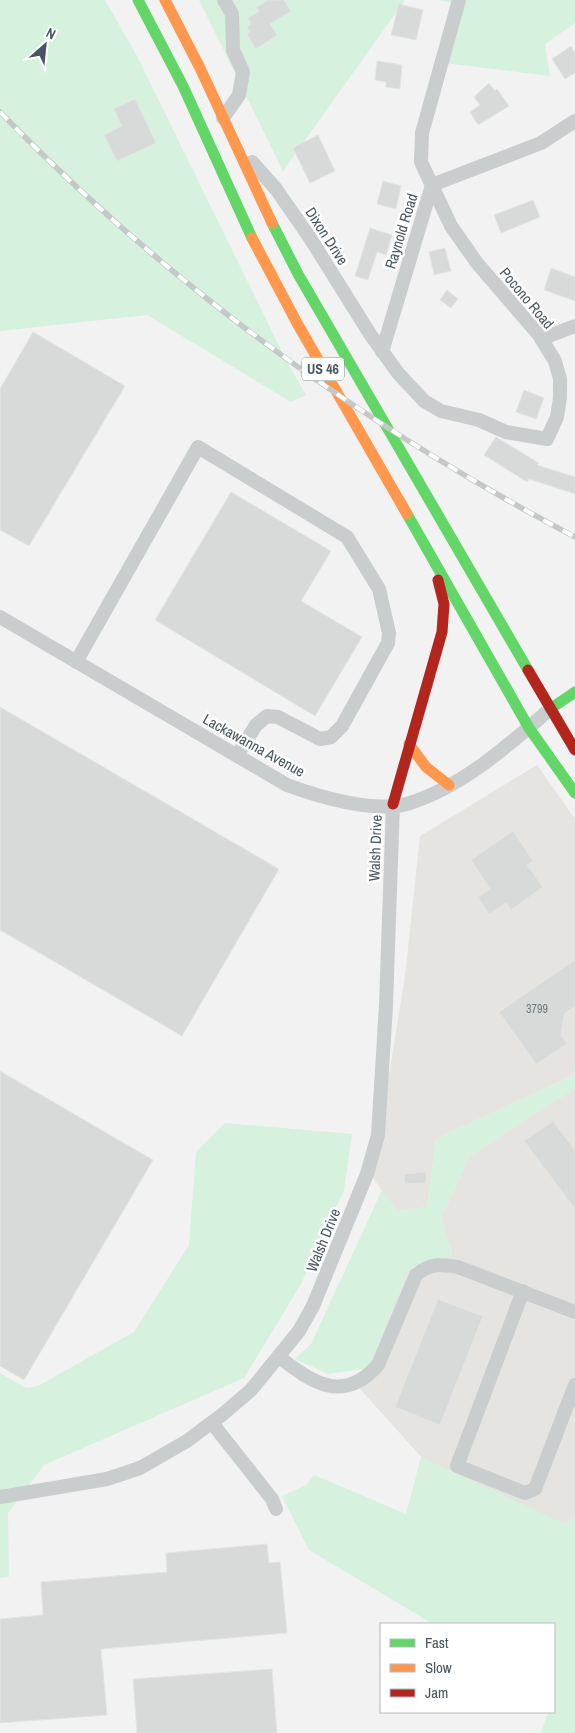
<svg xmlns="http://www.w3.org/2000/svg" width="575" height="1733" font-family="'Archivo Narrow',sans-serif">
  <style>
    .commercial { fill: #e6e4e0 }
    .green { fill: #d6f1de }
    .building { fill: #d8dada; stroke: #e3e4e5 }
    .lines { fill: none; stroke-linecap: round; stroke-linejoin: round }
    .street { stroke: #c9cdce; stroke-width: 14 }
    .fast { stroke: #63d668; stroke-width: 11 }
    .slow { stroke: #ff974d; stroke-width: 11 }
    .jam { stroke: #b3261e; stroke-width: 11 }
    .rail-casing { stroke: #c5c8c8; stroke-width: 5.5 }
    .rail { stroke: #fff; stroke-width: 4; stroke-dasharray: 11; stroke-linecap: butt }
    .labels { text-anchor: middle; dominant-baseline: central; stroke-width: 5; stroke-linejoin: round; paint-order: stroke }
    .number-label { font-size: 12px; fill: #6e787f }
    .shield { fill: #fff; stroke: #7f898f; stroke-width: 1 }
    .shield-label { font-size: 14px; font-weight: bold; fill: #48565f }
    .street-label { font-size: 15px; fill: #48565f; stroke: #fff }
  </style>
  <rect width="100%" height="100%" fill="#f2f2f2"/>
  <path class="commercial" d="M537,765l38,54v244l-2,12 -137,64 -9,68 -30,4 -27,-37 15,-74 20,-124 15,-140z
    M575,1088v430l-61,42 -154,-171 49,-120 43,-14 -11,-37 29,-62z"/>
  <path class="green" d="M0,0h105l32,56 149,304 20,35 -15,7 -144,-87 -147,16z
    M199,0h206l-122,171z
    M438,0h137v23l-30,21 5,32 -105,-13 17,-58z
    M575,1063v25l-105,68 -29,62 11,37 -43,14 -40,99 -41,6 -33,-15 16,-15 71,-154 15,21 30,-4 9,-68 137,-64z
    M225,1123l127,11 -8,56 -43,94 -57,94 -200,87 -36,48 1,64 -9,1v-205l26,15 12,-2 96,-54 55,-87 7,-93z
    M421,1457l144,67 10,-6v215h-34l7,-21h6v-88h-121l-124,-74 -27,-54 24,-11 8,-10 92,39z"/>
  <path class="building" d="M269,0h15l7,11 -21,13 7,11 -21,14 -9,-15 3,-2 -3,-5 4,-3 -3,-6 11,-7 -2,-4z
    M399,4l24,6 -7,30 -25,-5z
    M571,46l4,7v20l-10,6 -13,-20z
    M377,61l25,4 -2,24 -14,-2v-5l-11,-2z
    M489,83l6,8 2,-2 12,17 -31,19 -8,-13 10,-7 -6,-8z
    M135,99l21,44 -39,18 -13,-26 18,-9 -8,-17z
    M318,135l17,36 -25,12 -17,-35z
    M383,181l18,5 -5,23 -19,-5z
    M533,200l7,17 -39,16 -7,-18z
    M370,228l22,7 -6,20 -9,-3 -9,28 -13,-4z
    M445,248l6,23 -17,4 -5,-23z
    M551,268l24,9v24l-31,-11z
    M447,290l11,9 -7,9 -11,-8z
    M33,332l92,54 -96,160 -29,-16v-141z
    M524,390l20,8 -8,21 -20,-7z
    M496,437l43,26 -2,2 38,12v17l-46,-15 -2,3 -43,-27z
    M231,492l100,59 -30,50 61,36 -47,79 -160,-96z
    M0,707l279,162 -97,167 -182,-106z
    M513,831l20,30 -6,4 16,22 -32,23 -5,-7 -17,11 -11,-17 12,-8 -19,-29z
    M575,960v46l-11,8 -3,21 6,9 -31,20 -37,-52z
    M0,1071l153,89 -129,220 -24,-14z
    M553,1121l22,29v59l-51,-68z
    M426,1172v11l-21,1 -1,-10z
    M438,1299l45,17 -43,109 -45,-18z
    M267,1544l2,19 11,-1 7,71 -186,16 6,66 -107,8v-104l43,-4 -2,-33 126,-10 -1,-19z
    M272,1669l5,64h-140l-4,-54z"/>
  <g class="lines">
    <path class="street" d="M223,118l16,-23 4,-23 -10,-22 -1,-36 -8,-14
      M252,162l24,27 34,49 60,96 28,39 26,28 17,10 38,9 27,12 41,7 10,-22 3,-19v-19l-5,-18 -16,-26 -62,-72 -26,-37 -30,-64 1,-29 37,-133
      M541,339l34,-13
      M382,352l50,-167 109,-42 34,-22
      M0,617l287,168c32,12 90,29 123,18 53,-17 99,-58 140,-94
      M76,662l122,-215 149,90 32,52 10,44 -1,10 -46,83 -11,11 -11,2 -42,-22 -11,-1 -11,9 -19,31
      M523,1291l-66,175 68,27 10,-4 40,-104
      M279,1357c34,26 64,47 99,8l38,-90c14,-12 24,-11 42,-8l117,45
      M212,1423l60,76 4,10
      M0,1497l107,-18 33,-11 47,-27 36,-27 28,-24 48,-59 14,-25 54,-132 11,-39 8,-130 7,-201"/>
    <path class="fast" d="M138,0l45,86 69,152
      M272,223l26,51 230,396
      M407,514l122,214 46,65
      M550,709l25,-17"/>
    <path class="slow" d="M165,0l35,68 72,155
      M252,238l45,85 110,191
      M409,744l17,23 23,18"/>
    <path class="jam" d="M528,670l47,80
      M393,804l49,-172 2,-28 -6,-24"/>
    <g class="rail-casing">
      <path id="rail" d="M0,112c167,172 363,313 575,425"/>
    </g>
    <use href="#rail" class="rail"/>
  </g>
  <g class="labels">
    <g class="number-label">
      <text x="537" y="1009">3799</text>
    </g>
    <rect class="shield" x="302" y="357.5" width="42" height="23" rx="4"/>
    <g class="shield-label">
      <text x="323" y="369">US 46</text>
    </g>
    <g class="street-label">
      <text transform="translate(401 231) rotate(-73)">Raynold Road</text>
      <text transform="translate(327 236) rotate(57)">Dixon Drive</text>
      <text transform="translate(527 298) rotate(50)">Pocono Road</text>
      <text transform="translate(254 745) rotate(29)">Lackawanna Avenue</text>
      <text transform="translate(375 848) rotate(-88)">Walsh Drive</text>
      <text transform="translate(323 1240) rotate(-68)">Walsh Drive</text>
    </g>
  </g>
  <rect x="380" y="1623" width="175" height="90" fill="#ffffff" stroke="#b6bbbf"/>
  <rect x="390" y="1639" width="25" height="8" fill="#63d668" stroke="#b6bbbf"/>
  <text x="425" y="1648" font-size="15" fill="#48565f">Fast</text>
  <rect x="390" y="1664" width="25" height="8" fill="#ff974d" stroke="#b6bbbf"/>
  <text x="425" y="1673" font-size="15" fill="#48565f">Slow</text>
  <rect x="390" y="1689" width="25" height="8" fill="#b3261e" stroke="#b6bbbf"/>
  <text x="425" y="1698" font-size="15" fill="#48565f">Jam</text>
  <g transform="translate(45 45) rotate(27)" stroke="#ffffff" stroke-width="4" paint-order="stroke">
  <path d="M0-4L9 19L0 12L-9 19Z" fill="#48565f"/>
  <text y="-8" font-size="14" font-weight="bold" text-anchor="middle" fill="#48565f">N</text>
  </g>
</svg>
